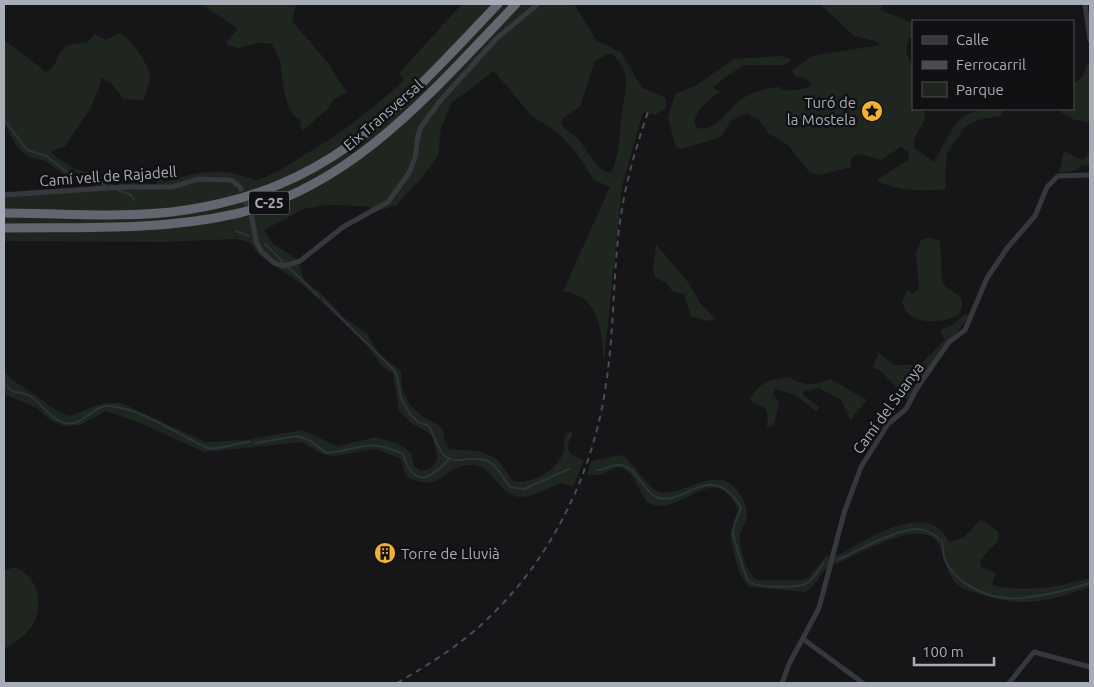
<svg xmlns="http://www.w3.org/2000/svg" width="1094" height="687" font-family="Ubuntu,sans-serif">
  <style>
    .green { fill: #1e261f; fill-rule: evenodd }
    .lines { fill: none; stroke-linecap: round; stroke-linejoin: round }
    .stream { stroke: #2c353c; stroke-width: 2 }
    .street-tunnel { stroke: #333438; stroke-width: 5; stroke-dasharray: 5 2.5; stroke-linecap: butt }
    .street { stroke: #37383d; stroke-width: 5 }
    .highway { stroke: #63666e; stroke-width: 9 }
    .rail { stroke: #4a4c52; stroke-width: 2; stroke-dasharray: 6 5; stroke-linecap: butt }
    .labels { text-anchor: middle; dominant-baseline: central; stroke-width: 5; stroke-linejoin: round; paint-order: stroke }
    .shield { fill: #111113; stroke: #7b7e86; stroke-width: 1 }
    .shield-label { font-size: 14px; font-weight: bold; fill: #a8adb8 }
    .poi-label { font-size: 15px; fill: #a8adb8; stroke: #111113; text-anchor: end }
    .street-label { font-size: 15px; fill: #a8adb8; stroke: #111113 }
  </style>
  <rect width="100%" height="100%" fill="#161618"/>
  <path class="green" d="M201,4h95l-4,17 38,44 1,4 16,23 -14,8 -5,9 -26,22 -2,-12c-17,-6 -17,-43 -20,-58 -2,-6 -6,-12 -9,-18h-13l-19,5 -12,-3v-4l10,-11v-2z
    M462,4h112l23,37 24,11 21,36 24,10v9l-11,8 -12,-3 -21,75 -18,174c-3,-31 -3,-64 -41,-70l47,-104 -16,-7 -19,-29 -15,-16 -29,-20 -37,-44 -42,32 -11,25 -3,28 -18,24 -13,13 -10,12 -15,5 -19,-4 -37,-1 -22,4 -40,21 8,13 25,16 7,20 25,22 15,17 23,15 12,21 22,17 1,18 8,16 12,11 21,12 1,10 5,11 30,2 18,8 16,22c17,5 44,-11 50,-28 2,-7 0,-13 3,-20l6,-1v4c-9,12 -2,21 12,24l-11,27 -10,-4c-14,3 -29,15 -44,14 -20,-1 -26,-31 -46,-32 -32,-1 -29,30 -67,12l-5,-18 -25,-10 -43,7 -10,-2 -22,-12 -97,10 -66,-30 -32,-11 -26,14 -16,1 -13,-5 -14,-13 -33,-14v-23c9,12 19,15 31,24 15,10 17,14 34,21l35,-13h17l85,39 40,-2 56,-10 35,16 39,-9 20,6 15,9 3,14 7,5 11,-3 6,-10 -6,-21 -4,-5 -16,-8 -13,-13 -6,-37 -11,-8 -16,-21 -43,-42 -24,-21 -40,-27 -10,-13 -12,-3 -74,3 -159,-1v-49l91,-6 -7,-7 -23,-4 -20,-14 -17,-4 -12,-12 -12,-22v-83l42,32c12,-5 10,-20 21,-26 7,-3 14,-3 21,-4l7,-8 11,6 14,-7c9,4 31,34 30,44 0,8 -5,15 -6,23l-20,-1 -14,-17 -9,-4 -2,10 -9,21 -25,37 -13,5 -1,2 22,15 20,6 22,11 18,-2 24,2v-5h5l2,2c39,-11 53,-16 92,-2 16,-4 31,-14 45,-23 38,-22 71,-47 103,-77l-5,-7zM608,54h4c20,19 14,34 10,58 -3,23 -1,39 -11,61 -16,-2 -24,-26 -35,-36 -6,-5 -11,-7 -15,-14l2,-5 17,-11 15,-46z
    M820,4h64l-4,5 3,2 30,12v15h-4c-6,20 -1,14 4,30 3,11 0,29 0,41h11l1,10 -10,18 -2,10 21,15c23,-39 19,-53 71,-53l-4,7 -23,4 -13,7 -18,27 -2,19 1,16c-17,3 -55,2 -69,-9l32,-21 -1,-8 -7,-4 -20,13 -22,-6 -8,4v9l-31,8 -10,-2 -22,-28 -20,-12 -9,-13 -11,-6 -7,1 -11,7 -9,15 -39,12 -6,-1 -8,-30 7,-24 20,-8 39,-27 47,-3 9,3v3l-6,3h-41l-29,21v3l6,3c-11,7 -23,18 -26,30l3,6c20,4 29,-17 42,-27 10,-8 27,-14 41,-14l1,3c10,0 21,2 30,-5 -3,-7 -8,-8 -15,-8l-4,-7 21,-14 67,-11 -5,-4 -21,-5z
    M1090,63v60l-15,-3 -20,-11h18l2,-16 -2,-11h4l6,-6 3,-11z
    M1064,151l18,9 8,-7v12l-10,1 -3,4 -18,3z
    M929,237l11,4c1,7 1,40 3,43 8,10 27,9 16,30 -17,11 -52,12 -57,-13l6,-11 4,4 7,-5 -3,-35 5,-14z
    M656,244l31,37 14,23 15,15 -7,2 -18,-4 -7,-23 -11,-2 -7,-9 -11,-6 -2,-7z
    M965,314l4,2 -62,84 -26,-29 -9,-4 7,-14 15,12h26l25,-25 -5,-10 14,-6z
    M790,377c13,10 25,8 40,2l37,21 -17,20 -9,-20 -22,-12 -16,4v3l17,12 -4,4 -21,-16 -19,-6 -3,4 6,10 -5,22 -8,3 2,-5 -2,-14 -17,-9c13,-21 19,-19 41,-23z
    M622,455c12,8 26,34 38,37 23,5 54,-26 74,-5 8,8 16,23 12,34 -2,5 -5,9 -6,15 -1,12 7,39 18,44h44l7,-3 17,-21c16,2 21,-7 35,-14 25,-13 72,-37 88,0l14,-4 18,-19 18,13 -1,9 -18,19 1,7 15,6 -4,12c33,8 65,2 98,-7v9c-40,13 -64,22 -107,8 -8,-2 -19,-5 -25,-10 -20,-17 -8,-52 -41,-51 -26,0 -52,18 -75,27 -3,2 -8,2 -11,4 -11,7 -14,21 -26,27l-57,-5 -10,-17 -8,-35 8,-25c-23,-53 -57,7 -87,-6 -9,-4 -10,-14 -15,-22 -3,-6 -8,-10 -13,-14l-6,-1 -17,8h-13l4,-14z
    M14,567c26,9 32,43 15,63 -7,9 -17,13 -25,19v-78z"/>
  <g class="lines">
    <path class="stream" d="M4,119l23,31 19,6 21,16 10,4h11l20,11
      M114,189l17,6 3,5
      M236,231l13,5
      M265,244l54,53
      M323,300l71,70 3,6 4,22 9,16 8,8 11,4c5,8 9,26 17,31 13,8 30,-4 45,6 8,6 13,17 19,24l14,2 45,-20
      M4,383c11,14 14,6 26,13 12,7 19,22 32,26 21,8 29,-18 48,-16 28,3 54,20 78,32 6,3 14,8 20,10 9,3 30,-6 42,-6
      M256,443l41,-7 14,5 15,12c35,-3 42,-16 77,1 11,35 27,26 47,4
      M597,470c8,-1 15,-5 22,-5 17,0 23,25 37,32 28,12 54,-40 85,10 -2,8 -8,17 -8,25 0,5 12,44 15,48 6,9 51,8 59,3 8,-4 12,-14 17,-21
      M838,560c18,-9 61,-32 80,-31 9,0 18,7 24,12 1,6 1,14 3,19 13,27 48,41 77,38 22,-2 46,-8 68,-15"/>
    <path class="street-tunnel" d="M240,187l12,31"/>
    <path class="street" d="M1085,4l5,36
      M4,195l119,-8h49l26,-8 33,1 9,7
      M252,218l4,23 5,10 13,12 10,3 16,-5 43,-34 45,-25 21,-29 6,-15 3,-22 3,-9 19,-26 57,-63 41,-34
      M803,639l60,44
      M782,683l7,-19 30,-56 25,-95 17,-46 27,-43 18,-15 11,-21 32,-46 16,-12 22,-52 21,-31 27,-31 12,-29 11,-11 32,-1
      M1009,683l25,-31 56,15"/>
    <path class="highway" d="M4,213c60,0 123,6 182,-3 147,-22 215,-104 312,-206
      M4,228c76,-1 155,3 231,-14 119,-27 200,-126 281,-210"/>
    <path class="rail" d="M397,683c26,-15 52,-31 76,-51 73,-62 120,-154 133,-248 8,-51 7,-104 13,-155 5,-41 16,-79 29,-117"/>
  </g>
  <defs>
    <g id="sight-disc" transform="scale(1.125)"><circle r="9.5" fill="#f2b134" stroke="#111113"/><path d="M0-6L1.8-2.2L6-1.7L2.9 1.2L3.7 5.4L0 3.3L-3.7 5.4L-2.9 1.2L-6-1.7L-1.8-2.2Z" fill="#111"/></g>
    <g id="building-disc" transform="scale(1.125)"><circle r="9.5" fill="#f2b134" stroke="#111113"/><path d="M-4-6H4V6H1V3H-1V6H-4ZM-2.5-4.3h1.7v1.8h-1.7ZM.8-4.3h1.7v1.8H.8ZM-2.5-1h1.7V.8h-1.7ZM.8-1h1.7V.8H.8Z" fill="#111"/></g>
  </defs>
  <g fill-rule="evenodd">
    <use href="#sight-disc" x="872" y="111"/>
    <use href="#building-disc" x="385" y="553"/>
  </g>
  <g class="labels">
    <rect class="shield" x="249" y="191.5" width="40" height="23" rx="4"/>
    <g class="shield-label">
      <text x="269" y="203">C-25</text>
    </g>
    <g class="poi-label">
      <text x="856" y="102">Turó de<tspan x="856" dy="17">la Mostela</tspan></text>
      <text x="401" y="553" text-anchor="start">Torre de Lluvià</text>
    </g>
    <g class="street-label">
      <text transform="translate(383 115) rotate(-41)">Eix Transversal</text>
      <text transform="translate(108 176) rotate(-4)">Camí vell de Rajadell</text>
      <text transform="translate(888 408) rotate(-54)">Camí del Suanya</text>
    </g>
  </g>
  <rect width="1094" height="687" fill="none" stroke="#a8adb8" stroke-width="10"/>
  <rect x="912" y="20" width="162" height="90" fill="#111113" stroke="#4d4f55"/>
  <rect x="922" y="36" width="25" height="8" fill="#37383d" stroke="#4d4f55"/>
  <text x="956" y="45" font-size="15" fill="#a8adb8">Calle</text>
  <rect x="922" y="61" width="25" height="8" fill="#4a4c52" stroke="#4d4f55"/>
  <text x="956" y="70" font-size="15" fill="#a8adb8">Ferrocarril</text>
  <rect x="922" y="82" width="25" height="15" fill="#1e261f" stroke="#4d4f55"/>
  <text x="956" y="95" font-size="15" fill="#a8adb8">Parque</text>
  <path d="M914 657v8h80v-8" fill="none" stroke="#a8adb8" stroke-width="2.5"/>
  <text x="922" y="657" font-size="15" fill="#a8adb8" stroke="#111113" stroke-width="4" paint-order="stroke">100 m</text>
</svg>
